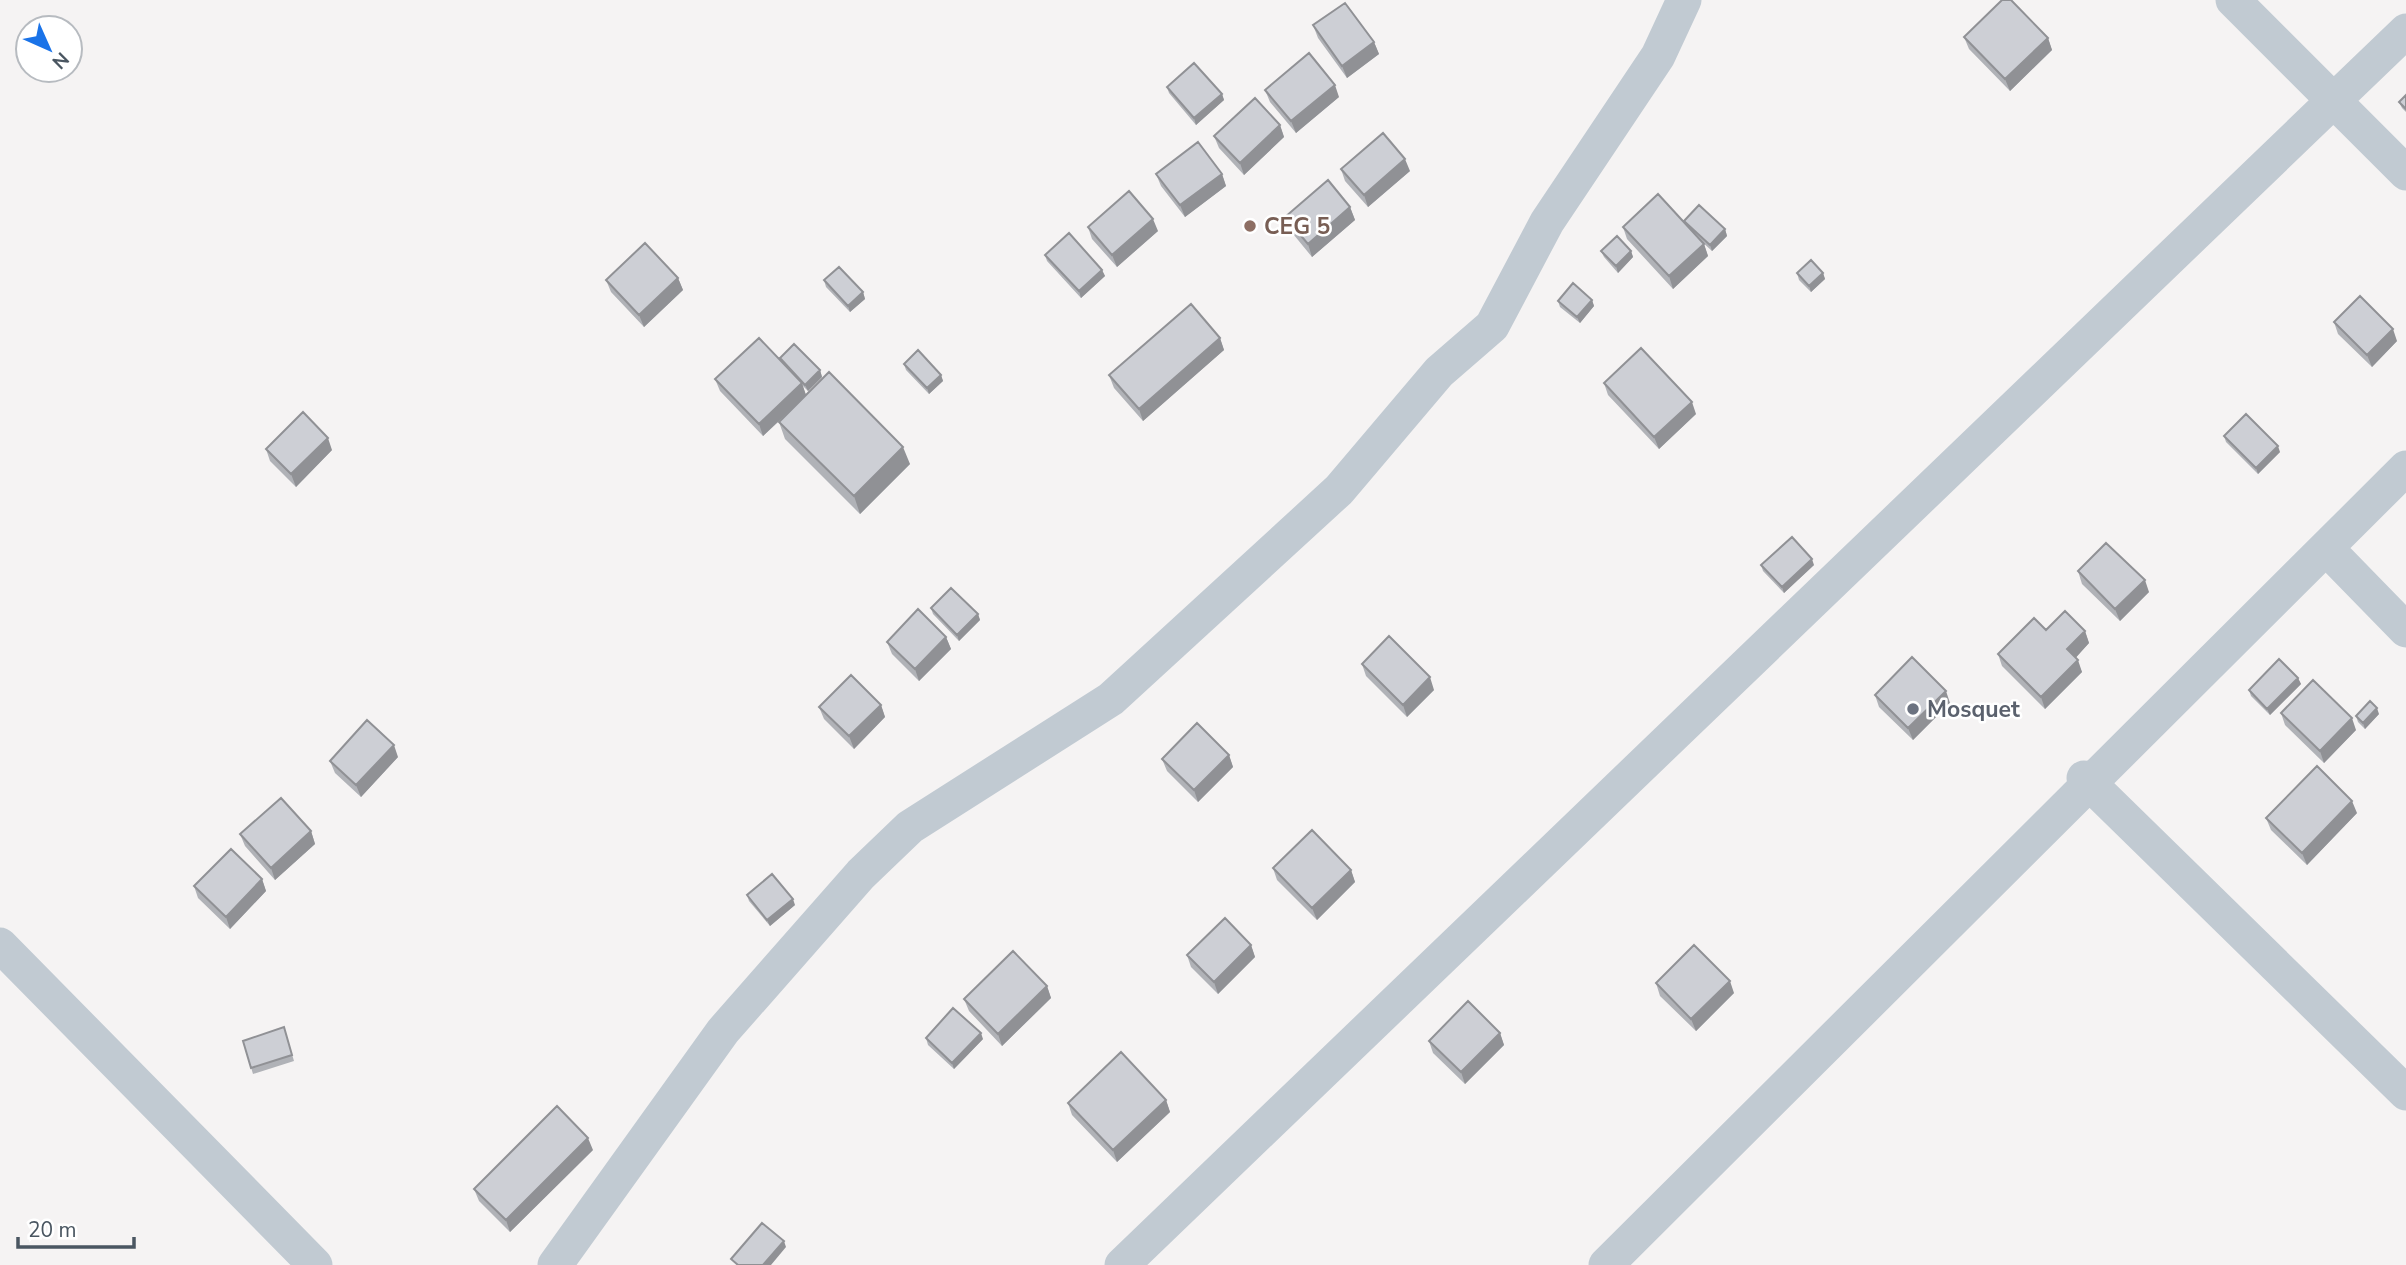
<svg xmlns="http://www.w3.org/2000/svg" width="2406" height="1265" font-family="'Nunito Sans',sans-serif">
  <style>
    .lines { fill: none; stroke-linecap: round; stroke-linejoin: round }
    .street { stroke: #c1cad2; stroke-width: 35 }
    .wall { fill: #b0b2b7 }
    .shaded-wall { fill: #909195 }
    .building { fill: #cdcfd5; stroke: #909195; stroke-width: 2 }
    .education-dot { fill: #8d6e63; stroke: #fff; stroke-width: 2.5 }
    .worship-dot { fill: #6b7280; stroke: #fff; stroke-width: 2.5 }
    .labels { text-anchor: middle; dominant-baseline: central; stroke-width: 5; stroke-linejoin: round; paint-order: stroke }
    .education-label { font-size: 23px; font-weight: bold; fill: #785e54; stroke: #fff; text-anchor: start }
    .worship-label { font-size: 23px; font-weight: bold; fill: #5b616d; stroke: #fff; text-anchor: start }
  </style>
  <rect width="100%" height="100%" fill="#f5f3f3"/>
  <g class="lines">
    <path class="street" d="M2233,0l173,173
      M2326,548l80,82
      M2084,778l322,315
      M0,945l315,320
      M555,1265l168,-234 138,-157 49,-47 201,-128 228,-209 100,-118 53,-46 55,-104 111,-166 26,-56
      M1122,1265l1284,-1234
      M1606,1265l800,-797"/>
  </g>
  <path class="wall" d="M1313,25l61,17 5,12 -32,24 -29,-40z
    M1964,37l84,1 4,12 -42,41 -41,-42z
    M1167,87l55,7 2,6 -28,25 -27,-32z
    M1265,90l74,7 -43,36 -26,-31z
    M2406,95v17l-4,-4 -3,-6z
    M1280,125l4,12 -40,38 -25,-27 -5,-12z
    M1341,169l69,2 -42,36 -23,-26z
    M1156,174h66l4,12 -41,31 -24,-31z
    M1350,207l5,13 -43,37 -23,-28 -4,-12z
    M1684,221l41,8 2,7 -15,15 -12,-11 4,4 4,12 -35,33 -46,-50 -4,-12 62,-4z
    M1088,227l70,4 -41,36 -25,-28z
    M1601,251h30l2,6 -15,16 -14,-16z
    M1045,255l57,15 3,6 -24,22 -34,-37z
    M1797,273h26l2,6 -14,13 -12,-12z
    M678,278l5,12 -39,37 -33,-35 -5,-12z
    M824,280l39,12 2,7 -15,13 -24,-25z
    M1592,300l2,6 -14,17 -20,-16 -2,-6z
    M2334,322l63,19 -25,26 -34,-33z
    M1220,338l4,12 -81,71 -29,-33 -5,-13z
    M780,358l40,12 2,7 -14,14 -6,-6 4,10 104,69 -50,50 -75,-75 -6,-17 11,-11 -27,25 -43,-45 -5,-12 67,-17z
    M904,364l37,11 2,6 -14,13 -23,-24z
    M1604,383l92,31 -37,35 -51,-54z
    M2224,436l56,16 -22,22 -32,-32z
    M266,449l66,1 -36,37 -26,-26z
    M1761,565h53l-30,28 -21,-22z
    M2078,571l71,21 -29,29 -38,-37z
    M931,608l47,6 2,6 -21,21 -26,-27z
    M2046,630l39,1 4,12 -14,15 7,14 -37,37 -43,-43 -4,-12z
    M946,637l5,12 -32,32 -27,-27 -5,-12z
    M1362,664l72,26 -27,27 -41,-41z
    M2298,678l3,6 -31,31 -19,-19 -2,-6z
    M1875,695l75,8 -37,37 -34,-33z
    M881,705l4,12 -31,32 -30,-30 -5,-12z
    M2281,713l75,17 -32,33 -39,-38z
    M2379,714l-14,15 -7,-7 -2,-6z
    M1229,755l4,12 -35,35 -31,-31 -5,-12z
    M398,757l-37,40 -26,-24 -5,-12z
    M2357,813l-50,52 -36,-35 -5,-12z
    M311,831l4,13 -40,36 -30,-34 -5,-12z
    M1273,868l78,2 4,12 -38,38 -40,-40z
    M262,879l4,12 -36,38 -32,-31 -4,-12z
    M747,895l48,10 -25,21 -21,-25z
    M1251,945l4,12 -37,37 -27,-27 -4,-12z
    M1656,983l78,10 -38,38 -36,-35z
    M1047,986l4,12 -49,48 -33,-35 -5,-12z
    M284,1027l10,34 -41,13 -10,-33z
    M1500,1033l4,12 -39,39 -32,-31 -4,-12z
    M926,1038l57,1 -29,30 -26,-24z
    M1166,1100l4,12 -53,50 -45,-47 -4,-12z
    M593,1150l-83,82 -31,-31 -5,-12z"/>
  <path class="shaded-wall" d="M2048,38l4,12 -42,41 -5,-12z
    M1374,42l5,12 -32,24 -5,-12z
    M1335,85l4,12 -43,36 -5,-12z
    M1222,94l2,6 -28,25 -2,-7z
    M1280,125l4,12 -40,38 -4,-12z
    M1405,159l5,12 -42,36 -4,-12z
    M1222,174l4,12 -41,31 -5,-12z
    M1350,207l5,13 -43,37 -4,-13z
    M1153,219l5,12 -41,36 -5,-12z
    M1725,229l2,7 -15,15 -2,-6z
    M1704,244l4,12 -35,33 -4,-13z
    M1631,251l2,6 -15,16 -2,-7z
    M1102,270l3,6 -24,22 -2,-7z
    M1823,273l2,6 -14,13 -2,-6z
    M678,278l5,12 -39,37 -5,-12z
    M863,292l2,7 -15,13 -2,-6z
    M1592,300l2,6 -14,17 -3,-6z
    M2393,329l4,12 -25,26 -5,-12z
    M1220,338l4,12 -81,71 -4,-12z
    M820,370l2,7 -14,14 -3,-6z
    M941,375l2,6 -14,13 -2,-6z
    M802,383l4,12 -43,41 -4,-12z
    M1692,402l4,12 -37,35 -5,-12z
    M328,438l4,12 -36,37 -5,-13z
    M2278,446l2,6 -22,22 -2,-6z
    M903,447l7,17 -50,50 -6,-18z
    M1812,559l2,6 -30,28 -2,-6z
    M2145,580l4,12 -29,29 -5,-12z
    M978,614l2,6 -21,21 -2,-6z
    M2085,631l4,12 -17,19 -5,-13z
    M946,637l5,12 -32,32 -4,-12z
    M2078,660l4,12 -37,37 -4,-12z
    M1430,677l4,13 -27,27 -4,-12z
    M2298,678l3,6 -31,31 -3,-6z
    M1946,691l4,12 -37,37 -5,-12z
    M881,705l4,12 -31,32 -5,-13z
    M2377,708l2,6 -14,15 -2,-6z
    M2352,718l4,12 -32,33 -4,-12z
    M394,745l4,12 -37,40 -5,-12z
    M1229,755l4,12 -35,35 -4,-12z
    M2352,801l5,12 -50,52 -5,-12z
    M311,831l4,13 -40,36 -4,-12z
    M1351,870l4,12 -38,38 -5,-12z
    M262,879l4,12 -36,38 -4,-12z
    M793,899l2,6 -25,21 -3,-6z
    M1251,945l4,12 -37,37 -4,-12z
    M1730,981l4,12 -38,38 -5,-12z
    M1047,986l4,12 -49,48 -4,-12z
    M981,1033l2,6 -29,30 -2,-6z
    M1500,1033l4,12 -39,39 -4,-12z
    M1166,1100l4,12 -53,50 -4,-12z
    M588,1138l5,12 -83,82 -4,-12z
    M784,1241l2,6 -15,18h-8z"/>
  <path class="building" d="M2002,0h9l37,38 -43,41 -41,-42z
    M1345,3l29,39 -32,24 -29,-41z
    M1309,53l26,32 -44,36 -26,-31z
    M1194,63l28,31 -28,24 -27,-31z
    M2406,95v14l-7,-7z
    M1255,98l25,27 -40,38 -26,-27z
    M1383,133l22,26 -41,36 -23,-26z
    M1198,142l24,32 -42,31 -24,-31z
    M1328,180l22,27 -42,37 -23,-27z
    M1129,191l24,28 -41,36 -24,-28z
    M1658,194l46,50 -35,32 -46,-49z
    M1699,205l26,24 -15,16 -26,-24z
    M1069,233l33,37 -23,21 -34,-36z
    M1617,236l14,15 -15,15 -15,-15z
    M645,243l33,35 -39,37 -33,-35z
    M1811,260l12,13 -14,13 -12,-13z
    M839,267l24,25 -15,14 -24,-26z
    M1573,283l19,17 -15,17 -19,-16z
    M2360,296l33,33 -26,26 -33,-33z
    M1191,304l29,34 -81,71 -30,-34z
    M759,338l43,45 -43,41 -44,-45z
    M794,344l26,26 -15,15 -25,-27z
    M1641,348l51,54 -38,35 -50,-54z
    M918,350l23,25 -14,13 -23,-24z
    M829,372l74,75 -49,49 -75,-74z
    M303,412l25,26 -37,36 -25,-25z
    M2246,414l32,32 -22,22 -32,-32z
    M1792,537l20,22 -30,28 -21,-22z
    M2106,543l39,37 -30,29 -37,-38z
    M951,588l27,26 -21,21 -26,-27z
    M918,609l28,28 -31,32 -28,-27z
    M2065,611l20,20 -18,18 11,11 -37,37 -43,-43 36,-36 12,12z
    M1389,636l41,41 -27,28 -41,-41z
    M1912,657l34,34 -38,37 -33,-33z
    M2279,659l19,19 -31,31 -18,-19z
    M851,675l30,30 -32,31 -30,-29z
    M2313,680l39,38 -32,33 -39,-38z
    M2370,701l7,7 -14,15 -7,-7z
    M367,720l27,25 -38,40 -26,-24z
    M1197,723l32,32 -35,35 -32,-31z
    M2317,766l35,35 -50,52 -36,-35z
    M281,798l30,33 -40,37 -31,-34z
    M1312,830l39,40 -39,38 -39,-40z
    M231,849l31,30 -36,38 -32,-31z
    M772,874l21,25 -26,21 -20,-25z
    M1225,918l26,27 -37,37 -27,-27z
    M1694,945l36,36 -39,38 -35,-36z
    M1013,951l34,35 -49,48 -34,-35z
    M1468,1001l32,32 -39,39 -32,-31z
    M953,1008l28,25 -29,30 -26,-25z
    M284,1027l8,28 -41,13 -8,-27z
    M1121,1052l45,48 -53,50 -45,-47z
    M557,1106l31,32 -82,82 -32,-31z
    M762,1223l22,18 -21,24h-25l-7,-6z"/>
  <circle class="education-dot" cx="1250" cy="226" r="7"/>
  <circle class="worship-dot" cx="1913" cy="709" r="7"/>
  <g class="labels">
    <g class="education-label">
      <text x="1264" y="226">CEG 5</text>
    </g>
    <g class="worship-label">
      <text x="1927" y="709">Mosquet</text>
    </g>
  </g>
  <g transform="translate(49 49) rotate(135)"><circle r="33" fill="#ffffff" stroke="#b7bbc0" stroke-width="2"/>
  <path d="M0-5L12 26L0 18L-12 26Z" fill="#1a73e8"/>
  <text y="-10" font-size="19" font-weight="bold" text-anchor="middle" fill="#4a5661">N</text>
  </g>
  <path d="M18 1237v10h116v-10" fill="none" stroke="#4a5661" stroke-width="3.5"/>
  <text x="28" y="1237" font-size="21" fill="#4a5661" stroke="#ffffff" stroke-width="5" paint-order="stroke">20 m</text>
</svg>
